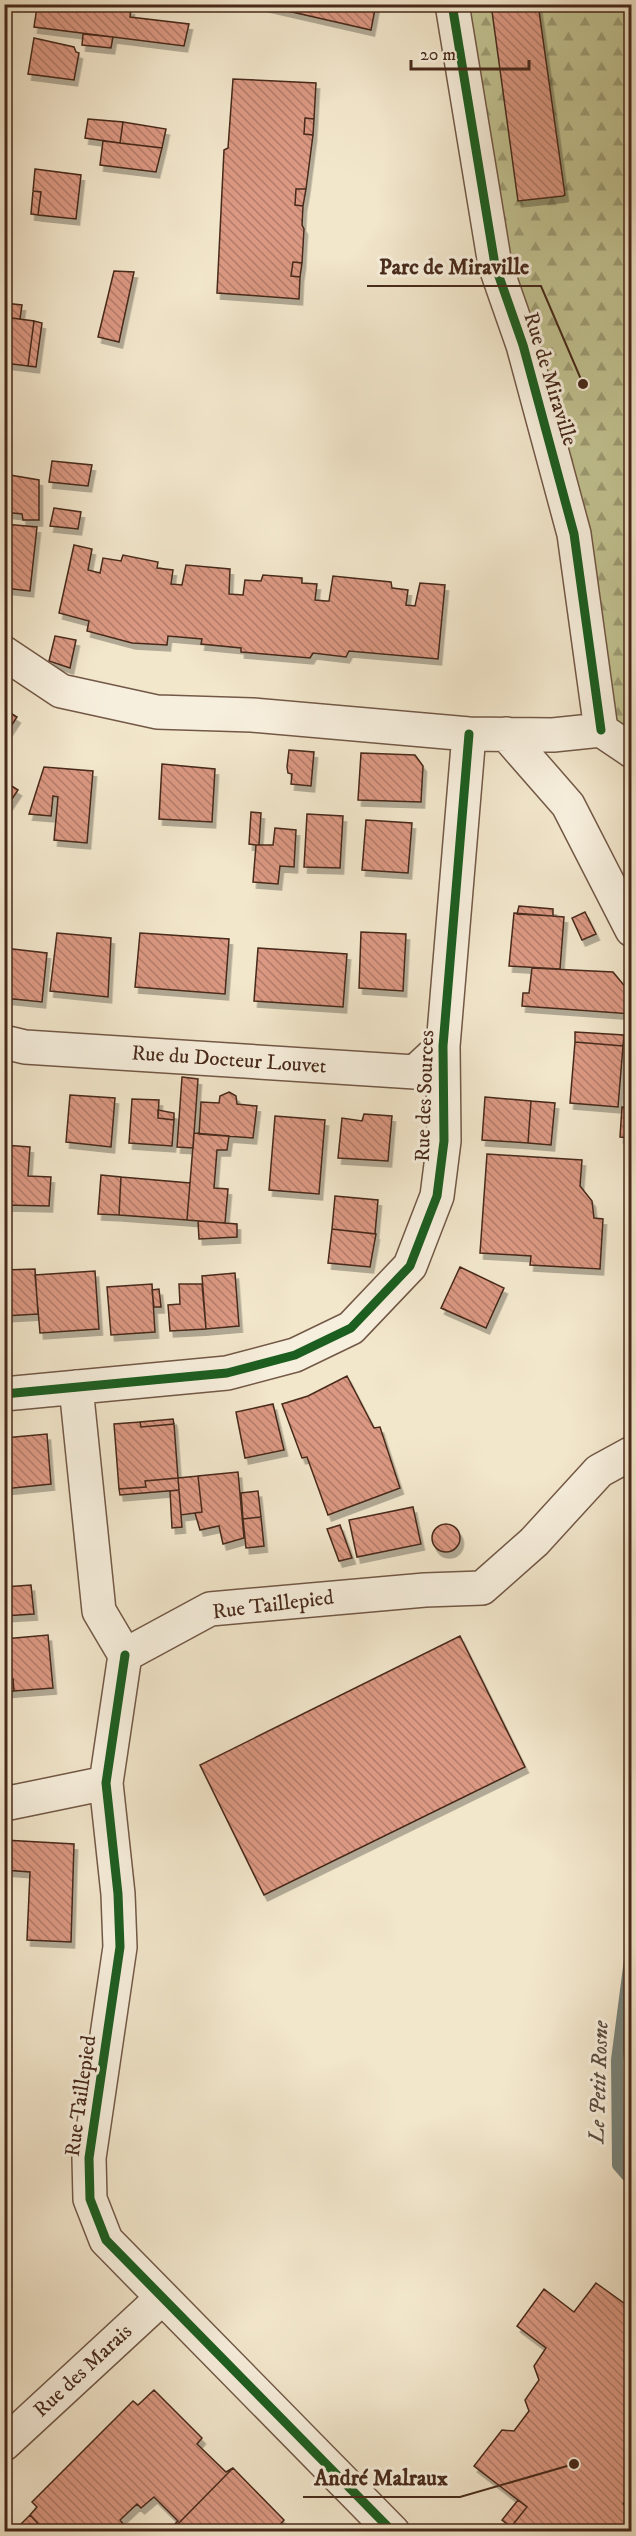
<svg xmlns="http://www.w3.org/2000/svg" width="636" height="2536" font-family="'IM FELL DW Pica',serif">
  <style>
    .forest { fill: url(#forest-firs); stroke: #847656; stroke-width: 1.5 }
    .lines { fill: none; stroke-linecap: round; stroke-linejoin: round }
    .stream { stroke: #79837a; stroke-width: 12 }
    .building { fill: url(#building-back-hatch); stroke: #47291a; stroke-width: 1.5; filter: url(#shadow) }
    .minor-casing { stroke: #725846; stroke-width: 36 }
    .minor { stroke: #f7efdd; stroke-width: 33 }
    .cycleway-casing { stroke: #f7efdd; stroke-width: 13 }
    .cycleway { stroke: #1b5e20; stroke-width: 9 }
    .labels { text-anchor: middle; dominant-baseline: central; stroke-width: 6; stroke-linejoin: round; paint-order: stroke }
    .street-label { font-size: 21px; fill: #47291a; stroke: #f7efdd }
    .water-label { font-size: 22px; font-style: italic; fill: #5c4e42; stroke: #f7efdd }
    .leader { fill: none; stroke: #47291a; stroke-width: 2 }
    .callout-dot { fill: #47291a; stroke: #f7efdd; stroke-width: 2 }
    .callout-label { font-size: 22px; text-anchor: middle; font-weight: bold; fill: #47291a; stroke: #f7efdd; stroke-width: 6; stroke-linejoin: round; paint-order: stroke }
  </style>
  <defs>
    <pattern id="forest-firs" width="22" height="20" patternUnits="userSpaceOnUse" patternTransform="scale(1.5)"><rect width="22" height="20" fill="#c2c392"/><path d="M5 1l3.5 6h-7zM16 11l3.5 6h-7z" fill="#9f9e76"/></pattern>
    <pattern id="building-back-hatch" width="6" height="6" patternUnits="userSpaceOnUse" patternTransform="scale(1.5)"><rect width="6" height="6" fill="#db9882"/><path d="M-1 5l2 2M0 0l6 6M5-1l2 2" fill="none" stroke="#b37c6a"/></pattern>
    <filter id="shadow"><feDropShadow dx="3.5" dy="6" stdDeviation="0" flood-color="#0004"/></filter>
  </defs>
  <rect width="100%" height="100%" fill="#f2e6cb"/>
  <filter id="stains"><feTurbulence type="fractalNoise" baseFrequency=".00333" numOctaves="4"/><feColorMatrix values="0 0 0 0 .2 0 0 0 0 .09 0 0 0 0 .02 0 0 0 .5 -.17"/></filter>
  <radialGradient id="worn" r=".72"><stop offset=".6" stop-color="#630" stop-opacity="0"/><stop offset="1" stop-color="#630" stop-opacity=".3"/></radialGradient>
  <path class="forest" d="M452,5h179v747l-36,-74 -49,-255z"/>
  <g class="lines">
    <path class="stream" d="M632,1944l-15,116 1,105 14,16"/>
  </g>
  <path class="building" d="M52,4h47l32,5 -1,8 59,7 -5,22 -150,-19 3,-20 14,2z
    M257,4h119l-5,26z
    M491,4h47l27,191 -2,1 -45,5z
    M83,34l30,3 -2,11 -29,-3z
    M34,38l40,9 2,5 3,1 -5,27 -46,-6z
    M233,79l83,4 -2,36 -9,-1 -1,16 9,1 -7,54h-10l-1,16 8,1 -1,19 2,4 -2,34 -9,-1 -2,14 9,1 -1,22 -82,-6 7,-143 4,-2z
    M305,118l9,1 -1,16 -9,-1z
    M88,119l35,3 -3,21 -35,-5z
    M123,122l43,7 -4,19 -42,-5z
    M103,141l59,7 -6,24 -56,-7z
    M35,169l46,6 -5,44 -38,-4 3,-23 -8,-1z
    M296,189h10l-3,17 -8,-1z
    M33,191l8,1 -3,23 -7,-1z
    M293,262l9,1 -2,14 -9,-1z
    M114,271l20,1 -15,70 -21,-5z
    M4,303l18,2 -2,14 -16,-2z
    M4,317l30,4 -6,45 -24,-3z
    M34,321l8,2 -6,44 -8,-1z
    M52,461l40,4 -4,21 -39,-4z
    M4,474l35,6v40h-16l-1,-6 -18,-2z
    M54,508l27,4 -3,17 -28,-3z
    M4,524l33,3 -7,64 -26,-3z
    M74,545l18,4 -4,21 12,3 3,-15 18,3 2,-6 35,7 -1,6 16,2 -2,14 11,1 4,-20 44,4 -1,25 14,1 2,-15 16,1 2,-6 39,3v5l15,1 -2,16 11,1h3l4,-25 58,6 1,6 16,2 -2,15 9,1 5,-23 25,2 -7,74 -89,-8 -3,6 -33,-4 -3,5 -69,-6v-4l-40,-4 1,-5 -34,-3 -1,9 -35,-2 -45,-12 2,-10 -30,-8z
    M55,636l21,4 -6,28 -21,-7z
    M4,709l13,8 -13,20z
    M289,750l25,2 -3,34 -20,-2 1,-10 -4,-1 -1,-6z
    M361,753l54,2 8,11 -2,36 -63,-2z
    M162,764l53,5 -3,53 -53,-3z
    M44,767l49,4 -6,72 -33,-3 4,-43 -5,-1 -2,20 -22,-2z
    M4,781l14,9 -14,21z
    M251,812l10,1 -2,32h-3l-7,-1z
    M307,814l36,2 -3,52 -36,-1z
    M366,820l46,3 -4,50 -46,-3z
    M275,828l21,2 -2,37 -14,-1 -2,18 -25,-2 3,-37h17z
    M519,906l34,3v7l-36,-2z
    M585,912l11,22 -14,6 -10,-22z
    M514,913l50,4 -4,52 -51,-3z
    M361,932l45,2 -3,57 -44,-3z
    M57,933l54,5 -3,59 -58,-6z
    M140,933l89,6 -4,55 -90,-7z
    M4,948l43,5 -5,49 -38,-4z
    M258,948l89,6 -4,53 -89,-6z
    M532,968l81,4 19,23v19l-110,-8 1,-13h6z
    M575,1032l49,3 -1,11 -48,-4z
    M575,1042l48,4 -5,61 -48,-4z
    M182,1077l16,2 -5,69 -16,-1z
    M229,1092l7,4 1,8 20,2 -4,32 -54,-4 2,-32 18,1 1,-7z
    M70,1095l45,3 -4,49 -45,-5z
    M485,1097l46,4 -3,42 -46,-3z
    M132,1099l27,1 -1,18 16,2 -2,26 -43,-3z
    M531,1101l24,2 -4,42 -23,-2z
    M622,1107l10,1 -2,30 -10,-1z
    M158,1110l16,3v7l-16,-2z
    M364,1114l28,2 -4,45 -50,-3 4,-40 20,3z
    M275,1116l50,4 -6,74 -50,-4z
    M194,1133l35,3 -2,14h-10l-3,38 14,1 -3,34 -38,-3z
    M4,1145l26,2 -2,29 23,1 -2,29 -45,-1z
    M487,1154l95,6 -2,26 12,15 2,17 9,1 -3,50 -70,-4 1,-9 -51,-3z
    M101,1175l20,2 -2,38 -21,-1z
    M121,1177l69,6 -3,37 -68,-5z
    M335,1196l43,4 -3,34 -43,-5z
    M198,1221l39,3v13l-38,2z
    M332,1229l44,5 -6,33 -42,-4z
    M460,1267l44,21 -18,40 -45,-20z
    M35,1269l3,45 -34,2v-46z
    M95,1271l4,58 -59,4 -5,-58z
    M235,1273l4,53 -33,3 -4,-53z
    M152,1284l3,48 -44,3 -4,-48z
    M179,1284h23l4,45 -36,2 -2,-26 12,-1z
    M159,1289l2,18h-7l-2,-17z
    M347,1376l27,52 6,-1 20,61 -72,27 -21,-58 -5,1 -20,-54 26,-8z
    M273,1404l11,46 -39,8 -9,-46z
    M173,1419l1,5 -33,3 -1,-5z
    M140,1422l1,5 33,-3 4,54 -33,3 1,6 -27,2 -5,-65z
    M47,1434l4,50 -47,5v-51z
    M238,1472l6,66 -21,6 -4,-18 -19,4 -5,-17 7,-1 -4,-36z
    M198,1476l4,36 -21,3 -3,-37z
    M178,1478l1,12 -59,5 -1,-6 27,-2 -1,-6z
    M179,1490l3,37 -10,1 -2,-37z
    M258,1491l3,26 -18,2 -2,-26z
    M413,1507l8,37 -64,13 -8,-37z
    M261,1517l3,29 -18,2 -3,-29z
    M432 1538a14 14 0 1 1 28 0a14 14 0 1 1-28 0Z
    M340,1525l12,33 -13,3 -12,-32z
    M31,1585l3,29 -30,2v-29z
    M48,1635l5,53 -39,3 -1,-12 -9,1v-41z
    M460,1636l65,131 -261,128 -64,-130z
    M13,1679l1,12 -10,1v-12z
    M4,1840l70,4 -3,98 -44,-2 3,-68 -26,-2z
    M596,2283l36,26v185l-9,10 9,7v21h-116l-5,-5 16,-20 -53,-41 28,-36 12,1 15,-20 -4,-11 14,-20 -5,-14 12,-18 -29,-22 27,-37 30,23z
    M154,2390l48,48 -5,6 29,28 7,-4 -58,59 -1,-2 4,-4 -24,-24 -13,11 -4,-4 -17,16 4,5 -5,7h-73l-16,-17 7,-8 -5,-5 101,-101 5,4z
    M233,2468l51,52 -5,6 6,6h-105l-5,-5z
    M518,2500l9,7 -16,20 -9,-7z
    M30,2515l16,17h-33z"/>
  <g class="lines">
    <g class="minor-casing">
      <path id="minor" d="M452,4l43,261 28,80 51,189 27,196
        M4,653l57,38 96,21 95,3 217,19 84,1 48,-5 31,21
        M506,734l62,71 64,125
        M4,1042l21,5 390,25 28,-26
        M76,1387l23,224 26,44
        M4,1394l223,-21 68,-18 56,-27 59,-62 27,-70 7,-55 -1,-95 26,-312
        M125,1655l-19,128 12,111 2,53 -31,211 1,41 16,41 287,292
        M125,1655l85,-46 215,-19 57,-2 52,-46 65,-71 33,-18
        M4,1804l102,-21
        M4,2444l158,-146"/>
    </g>
    <use href="#minor" class="minor"/>
    <g class="cycleway-casing">
      <path id="cycleway" d="M452,4l43,261 28,80 51,189 27,196
        M4,1394l223,-21 68,-18 56,-27 59,-62 27,-70 7,-55 -1,-95 26,-312
        M125,1655l-19,128 12,111 2,53 -31,211 1,41 16,41 287,292"/>
    </g>
    <use href="#cycleway" class="cycleway"/>
  </g>
  <g class="labels">
    <g class="street-label">
      <text transform="translate(550 379) rotate(73)">Rue de Miraville</text>
      <text transform="translate(229 1060) rotate(4)">Rue du Docteur Louvet</text>
      <text transform="translate(425 1096) rotate(-88)">Rue des Sources</text>
      <text transform="translate(273 1605) rotate(-7)">Rue Taillepied</text>
      <text transform="translate(81 2096) rotate(-82)">Rue Taillepied</text>
      <text transform="translate(83 2371) rotate(-43)">Rue des Marais</text>
    </g>
    <g class="water-label">
      <text transform="translate(599 2082) rotate(-88)">Le Petit Rosne</text>
    </g>
  </g>
  <path class="leader" d="M583 384L541 286H367M574 2464L460 2497H303"/>
  <g class="callout-dot">
    <circle cx="583" cy="384" r="6"/>
    <circle cx="574" cy="2464" r="6"/>
  </g>
  <g class="callout-label">
    <text x="454" y="274">Parc de Miraville</text>
    <text x="381" y="2485">André Malraux</text>
  </g>
  <rect width="636" height="2536" fill="none" stroke="#f2e6cb" stroke-width="24"/>
  <rect x="6" y="6" width="624" height="2524" fill="none" stroke="#47291a" stroke-width="3"/>
  <rect x="12" y="12" width="612" height="2512" fill="none" stroke="#47291a" stroke-width="1.5"/>
  <path d="M411 60v9h118v-9" fill="none" stroke="#47291a" stroke-width="3"/>
  <text x="420" y="60" font-size="18" fill="#47291a" stroke="#f7efdd" stroke-width="4.5" paint-order="stroke">20 m</text>
  <rect width="100%" height="100%" filter="url(#stains)"/>
  <rect width="100%" height="100%" fill="url(#worn)"/>
</svg>
